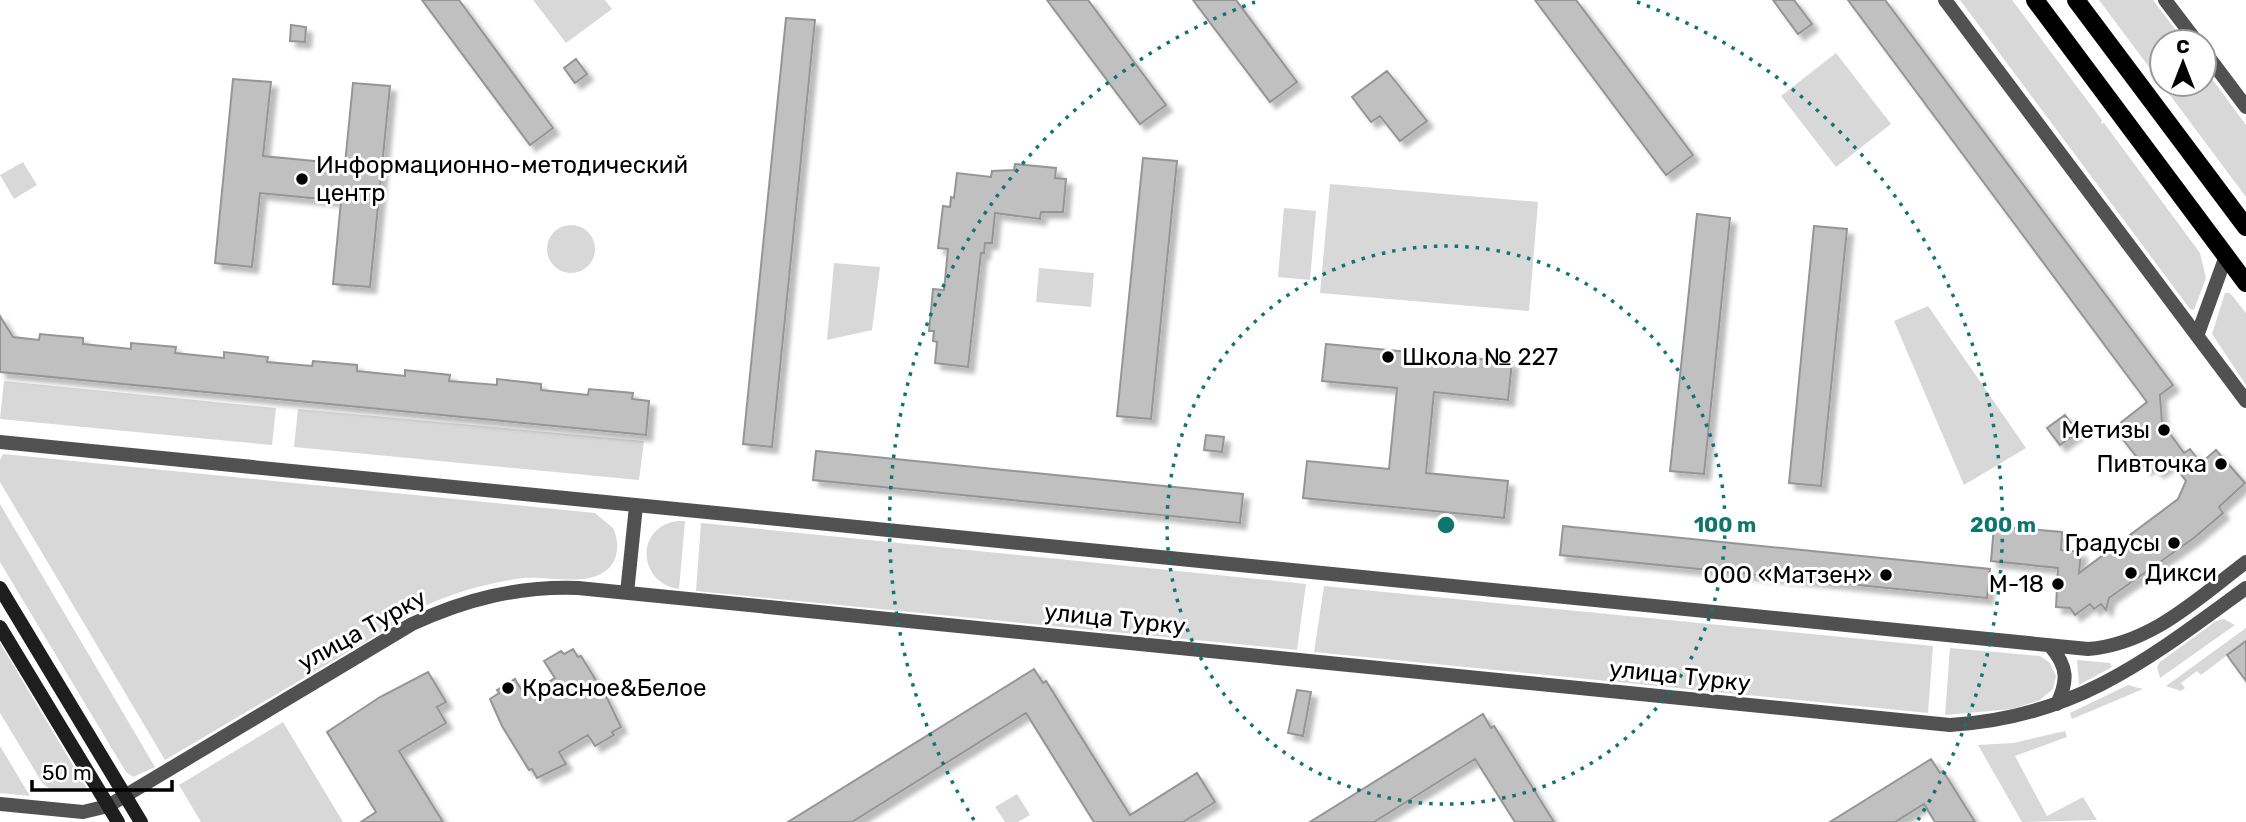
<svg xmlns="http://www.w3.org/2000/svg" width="2246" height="822" font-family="Rubik,sans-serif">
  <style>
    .green { fill: #d8d8d8 }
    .building { fill: #c0c0c0; stroke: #959595; stroke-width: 2; filter: url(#shadow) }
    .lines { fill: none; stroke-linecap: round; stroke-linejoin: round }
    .street { stroke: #515151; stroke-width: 14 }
    .secondary { stroke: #1e1e1e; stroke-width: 14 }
    .primary { stroke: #000; stroke-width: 18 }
    .ring { fill: none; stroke: #0f766e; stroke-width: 3.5; stroke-dasharray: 3.5 7 }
    .poi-dot { fill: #000; stroke: #fff; stroke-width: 2.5 }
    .labels { text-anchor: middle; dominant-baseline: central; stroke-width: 6; stroke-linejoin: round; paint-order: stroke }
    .poi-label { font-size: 24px; fill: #000; stroke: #fff; text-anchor: end }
    .street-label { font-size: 24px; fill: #000; stroke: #fff }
    .centre { fill: #0f766e; stroke: #fff; stroke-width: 3.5 }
    .ring-label { font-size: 21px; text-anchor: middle; font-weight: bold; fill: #0f766e; stroke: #fff; stroke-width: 6; stroke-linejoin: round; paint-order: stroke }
  </style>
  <defs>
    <filter id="shadow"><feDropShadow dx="6" dy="6" stdDeviation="2" flood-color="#0004"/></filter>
  </defs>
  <rect width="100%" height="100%" fill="#fff"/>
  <path class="green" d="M533,0h72l7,9 -46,34z
    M1960,0h52l90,120 -1,4 3,-1 96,130 6,25 -12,32 -4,-1z
    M2099,0h54l32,42h-23v42h42v-16l42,57v72z
    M1836,53l55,71 -55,43 -55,-71z
    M23,162l14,23 -23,14 -14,-24z
    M1330,184l208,18 -9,109 -209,-18z
    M1284,208l32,3 -6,69 -32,-3z
    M547 249a24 24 0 1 1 48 0a24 24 0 1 1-48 0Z
    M834,263l46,4 -8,63 -45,10z
    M1039,268l55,5 -3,34 -55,-5z
    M2225,293h5l16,20v72l-34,-51z
    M1928,306l98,142 -62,37 -70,-164z
    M4,381l272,27 -4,37 -272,-26z
    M298,409l346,32 -5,39 -345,-33z
    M3,454l592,59 18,15c7,14 6,35 -9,44 -20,14 -57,4 -80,6 -33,4 -65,13 -95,26l-264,156 -165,-278v-22z
    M0,504l155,263 -22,10 -7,-5 -126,-210z
    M678,521h7l-6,68c-42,-6 -44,-63 -1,-68z
    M701,523l605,61 -9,66 -601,-59z
    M1324,586l609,60 -5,67 -614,-61z
    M2224,619l11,6 -75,53 -3,-11 3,-5 56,-41z
    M2246,628v13l-45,34 -4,-4 -16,12 4,5 -4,3 -15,-5z
    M0,643l87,146 -38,-1 -6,-4 -43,-71z
    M1950,648l90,8 10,7 6,13 -3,13 -13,11 -28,9 -67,6z
    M2077,660l33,3 2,4 -33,18z
    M2128,685l15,4 -71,30 -2,-6z
    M283,722l60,100h-142l-22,-37z
    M2065,731l2,6 -52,19 32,60 36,-19 14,23 -75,2 -44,-77 35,-2z
    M0,746l30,50 -30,-3z
    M1017,794l13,21 -12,7h-13l-10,-15z"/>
  <path class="building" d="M422,0h37l94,128 -23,17z
    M1047,0h41l78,105 -26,19z
    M1193,0h43l61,82 -27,20z
    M1535,0h41l117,155 -27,20z
    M1773,0h21l18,24 -14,10z
    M1848,0h37l288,385 -13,10 2,28 22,30 6,-4 11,14 15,-13 29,33 -26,24 4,6 -29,25 -85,60 -3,12 -5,-6 -7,5 -4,-5 -15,11 -5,-7 -14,-1 2,-39 -67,-7 3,-35 68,6 -1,18 20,2 -2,21 99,-74 8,-18 -14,-19 -14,10 -7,-8 -5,5 -32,-41 33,-26z
    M786,18l29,2 -43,427 -29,-3z
    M291,25l15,2 -1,15 -15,-1z
    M576,59l11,15 -12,9 -11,-15z
    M1387,71l40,50 -27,20 -20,-25 -9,6 -19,-25z
    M233,79l38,3 -8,74 82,8 8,-81 37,3 -20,201 -37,-3 8,-83 -81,-8 -8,74 -37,-4z
    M1143,158l34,3 -26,258 -34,-3z
    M1015,164l41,4 -1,10 11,1 -3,33h-22l-1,7 -45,-6 -3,30h-7l-1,10h-3l-13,114 -33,-4 2,-21 -4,-1 1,-10h-5l4,-42 11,1 4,-41 -10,-1 5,-42 7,1 1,-10 3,1 3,-25 34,4 1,-6 22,-1z
    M1697,214l33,4 -26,256 -34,-3z
    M1814,226l33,3 -26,257 -32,-3z
    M0,316l13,21 26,3 1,-6 20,2 23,2v6l48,5v-6l45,4 -1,6 49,5v-6l44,5 -1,5 45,4 1,-5 44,4v6l48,5v-6l45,5 -1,6 48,4v-6l44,5v6l47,5 1,-6 44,4 -1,6 17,2 -3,34 -646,-63z
    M1326,344l186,18 -4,38 -74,-8 -8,81 82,8 -4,37 -201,-20 4,-37 82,8 8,-81 -75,-7z
    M2065,415l13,17 -18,13 -13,-17z
    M1206,435l18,2 -2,15 -18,-2z
    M816,451l427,43 -3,29 -427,-43z
    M1563,526l427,43 -3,29 -427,-43z
    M2246,641v40l-19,-26z
    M573,649l5,8 3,-1 27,44 13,27 -9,5 2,3 -19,11 -7,-11 -29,17 7,12 -29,14 -5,-9 -3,1 -27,-44 -12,-27 9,-6 -2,-3 18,-11 10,17 30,-18 -11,-17 17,-10 3,3z
    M1034,669l9,14 3,-2 84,134 67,-42 18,29 -32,20h-89l-68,-109 -174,109h-64z
    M428,672l18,30 -9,5 9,16 -47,28 44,71h-82l15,-10 -49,-80 53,-35z
    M1297,690l14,2 -8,44 -15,-3z
    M1483,714l8,14 3,-2 60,96h-39l-40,-63 -101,63h-64z
    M1931,759l9,14 3,-2 32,51h-40l-11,-18 -29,18h-65z"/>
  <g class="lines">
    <path class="street" d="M1945,0l301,401
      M2165,0l32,42
      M2204,51l42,56
      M2197,336l29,-80
      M0,442l2088,207c63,-5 109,-50 158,-87
      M627,593l9,-87
      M2051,647c17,20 17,34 6,57
      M0,804l83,8 25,-6 304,-182c54,-25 106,-38 166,-36l1372,137c125,-7 199,-66 296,-137"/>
    <path class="secondary" d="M0,588l141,234
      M0,627l118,195"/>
    <path class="primary" d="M2035,0l211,283
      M2076,0l170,227"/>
  </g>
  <g class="ring">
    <circle cx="1446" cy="525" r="279"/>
    <path d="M974 820A557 557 0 0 1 1255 2M1637 2A557 557 0 0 1 1918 820"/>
  </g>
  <g class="poi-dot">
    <circle cx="302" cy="179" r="7"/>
    <circle cx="1388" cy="357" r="7"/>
    <circle cx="2164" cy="430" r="7"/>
    <circle cx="2221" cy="464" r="7"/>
    <circle cx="2174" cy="543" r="7"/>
    <circle cx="2131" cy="573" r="7"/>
    <circle cx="1886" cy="575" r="7"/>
    <circle cx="2058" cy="584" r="7"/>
    <circle cx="508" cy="688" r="7"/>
  </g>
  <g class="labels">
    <g class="poi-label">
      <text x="316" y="165" text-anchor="start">Информационно-методический<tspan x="316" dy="28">центр</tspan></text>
      <text x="1402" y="357" text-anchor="start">Школа № 227</text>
      <text x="2150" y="430">Метизы</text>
      <text x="2207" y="464">Пивточка</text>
      <text x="2160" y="543">Градусы</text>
      <text x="2145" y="573" text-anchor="start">Дикси</text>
      <text x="1872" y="575">ООО «Матзен»</text>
      <text x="2044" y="584">M-18</text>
      <text x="522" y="688" text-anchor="start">Красное&amp;Белое</text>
    </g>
    <g class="street-label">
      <text transform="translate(1115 619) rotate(6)">улица Турку</text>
      <text transform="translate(362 630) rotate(-29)">улица Турку</text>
      <text transform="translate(1680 676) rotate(6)">улица Турку</text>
    </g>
  </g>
  <circle cx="1446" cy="525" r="10" class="centre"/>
  <g class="ring-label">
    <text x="1725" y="532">100 m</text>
    <text x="2003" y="532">200 m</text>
  </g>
  <g transform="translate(2183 63)"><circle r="33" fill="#ffffff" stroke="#999999" stroke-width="2"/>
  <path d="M0-5L12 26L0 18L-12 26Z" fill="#000000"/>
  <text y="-10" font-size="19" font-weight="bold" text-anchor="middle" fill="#000000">С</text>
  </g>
  <path d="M32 780v10h140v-10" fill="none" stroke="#000000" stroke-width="3.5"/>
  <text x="42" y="780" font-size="21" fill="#000000" stroke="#ffffff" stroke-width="5" paint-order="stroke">50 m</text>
</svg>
